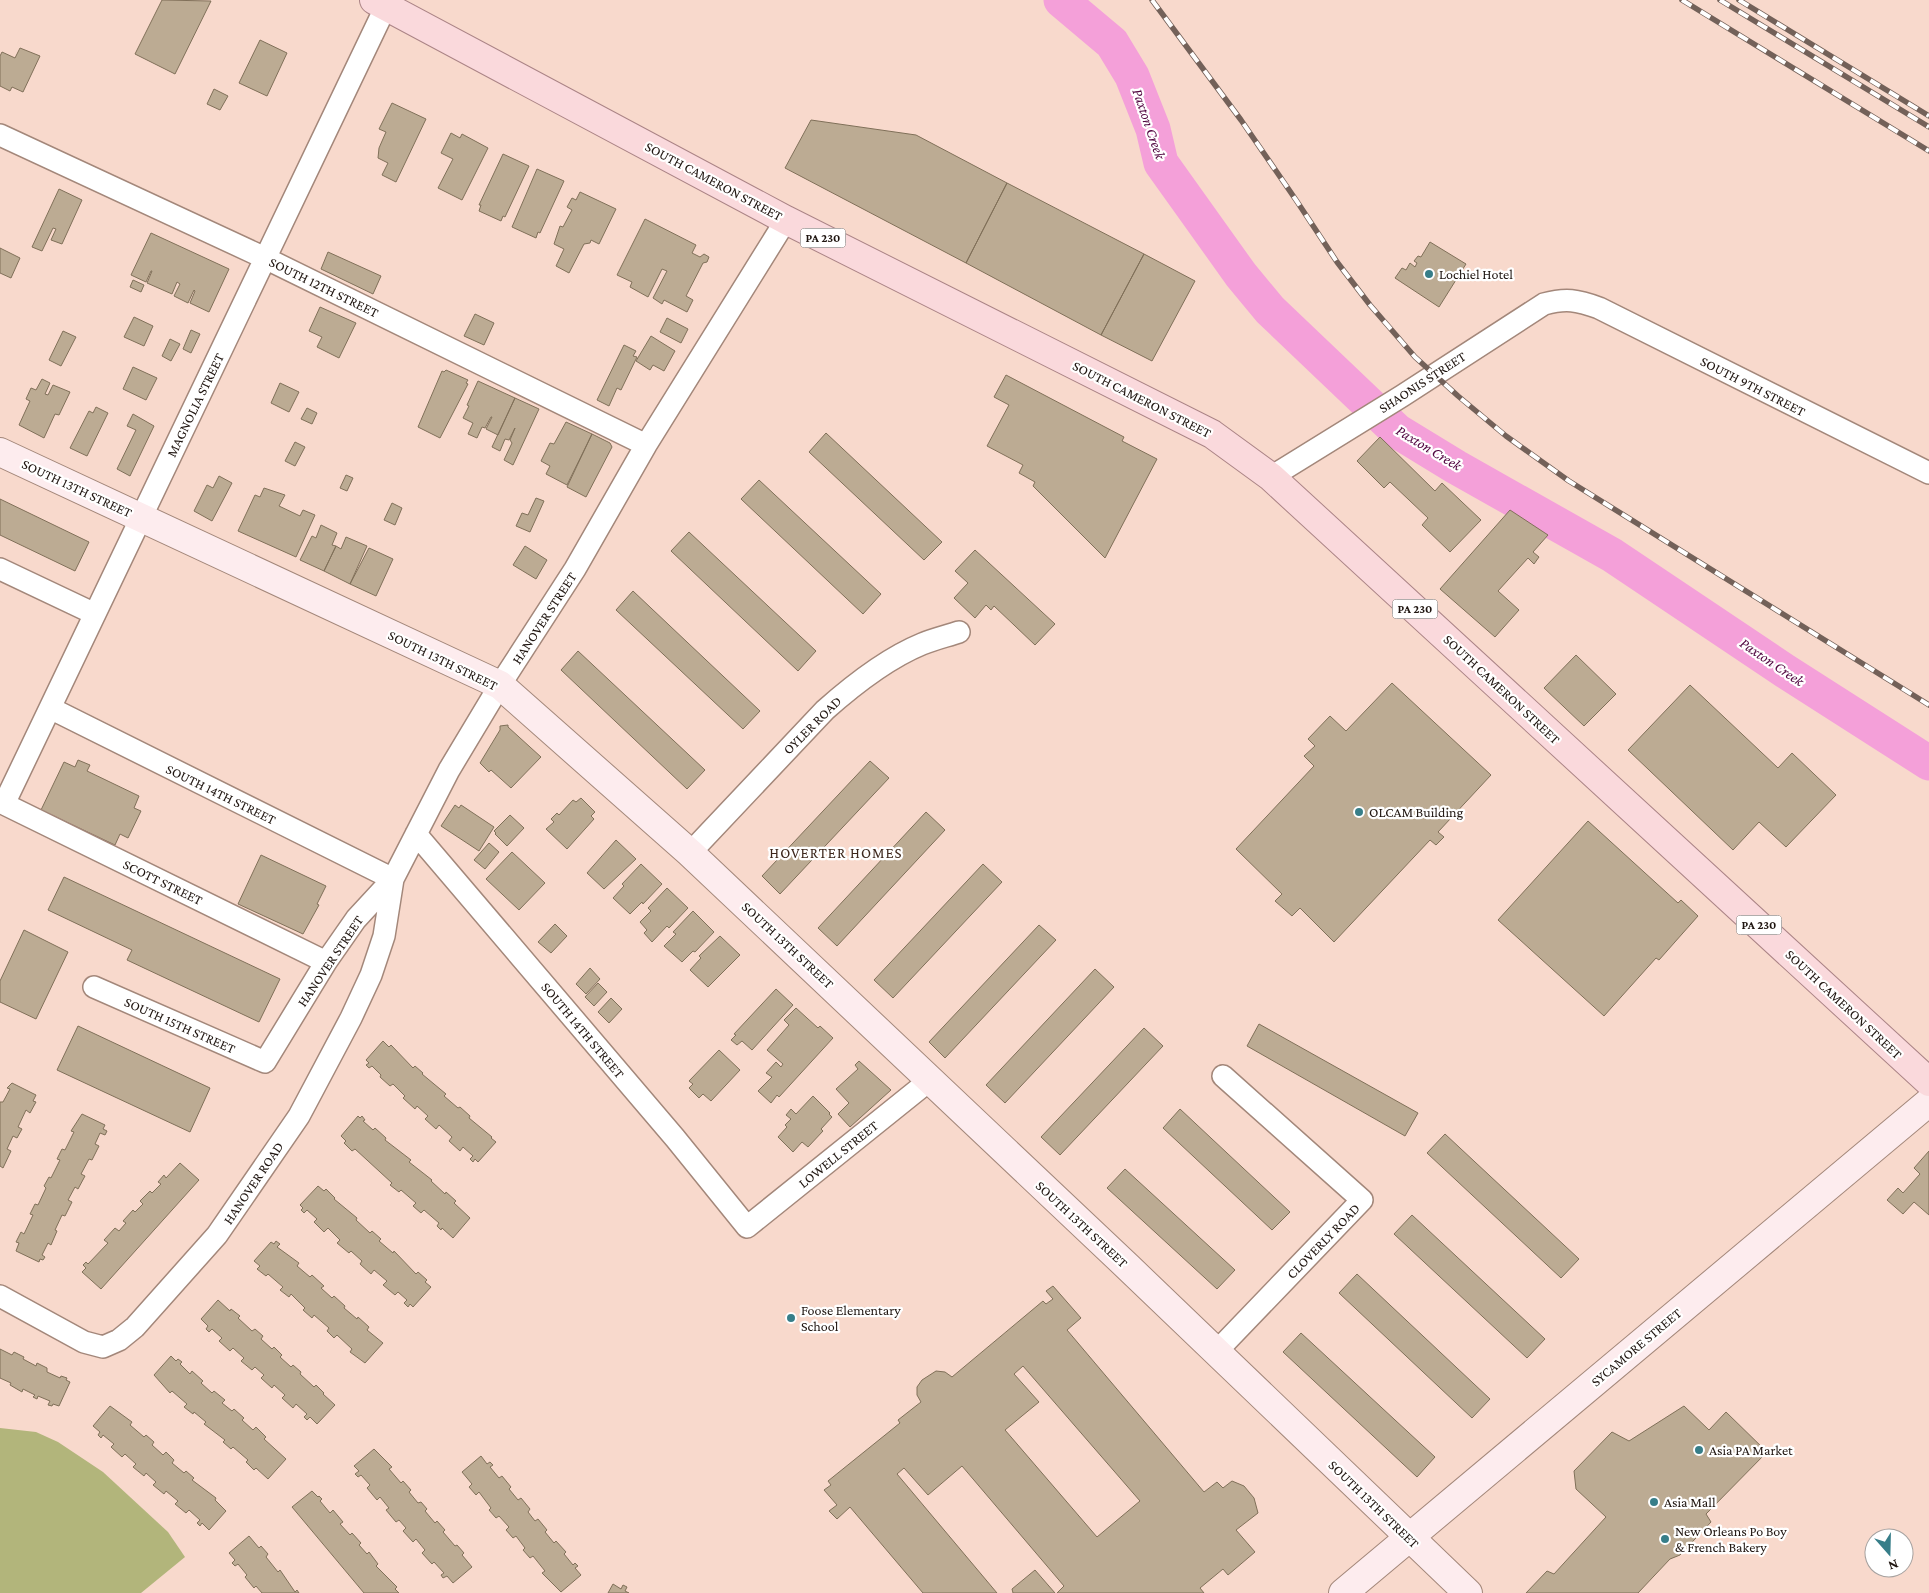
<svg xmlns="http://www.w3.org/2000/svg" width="1929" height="1593" font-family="'Crimson Pro',serif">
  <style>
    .green { fill: #b2b57b }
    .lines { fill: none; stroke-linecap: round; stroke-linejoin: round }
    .river { stroke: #f4a0d9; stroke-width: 35 }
    .building { fill: #bcab93; stroke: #807059; fill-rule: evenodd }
    .street-casing { stroke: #a3877a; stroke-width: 24 }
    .secondary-casing { stroke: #a3877a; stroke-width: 30 }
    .primary-casing { stroke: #ab8486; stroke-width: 30 }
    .street { stroke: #fff; stroke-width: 21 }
    .secondary { stroke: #fdecee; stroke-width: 28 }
    .primary { stroke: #fad9dc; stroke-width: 28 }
    .rail-casing { stroke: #736159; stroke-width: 5.5 }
    .rail { stroke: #fff; stroke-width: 4; stroke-dasharray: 11; stroke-linecap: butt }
    .poi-dot { fill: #377e89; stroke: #fff; stroke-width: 2 }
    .labels { text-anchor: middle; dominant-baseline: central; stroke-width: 4.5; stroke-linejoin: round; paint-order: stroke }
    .shield { fill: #fff; stroke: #625b58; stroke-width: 1 }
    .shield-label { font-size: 12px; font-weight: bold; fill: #1f1510 }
    .street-label { font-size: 14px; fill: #1f1510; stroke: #fff }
    .poi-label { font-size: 14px; fill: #1f1510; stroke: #fff; text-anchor: start }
    .water-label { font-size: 15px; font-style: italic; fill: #510640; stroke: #fff }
    .neighbourhood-label { font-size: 15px; letter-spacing: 1px; fill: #3d271c; stroke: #fff }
  </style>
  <rect width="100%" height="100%" fill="#f8d9cc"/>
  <path class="green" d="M0,1428l36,4 22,10 45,30 65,60 17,25 -44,36h-141z"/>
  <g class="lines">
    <path class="river" d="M1061,0l51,43 20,33 21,53 8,34 80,112 29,35 127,121 59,36 156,88 173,116 144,92"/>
  </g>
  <path class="building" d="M162,0l49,1 -36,73 -40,-20z
    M260,40l27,13 -20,43 -28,-13z
    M20,48l20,8 -17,36 -11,-5 -2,4 -10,-5v-30l2,-4 13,6z
    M214,89l14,7 -8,14 -13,-6z
    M392,103l34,16 -30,63 -14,-7 6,-12 -10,-5 1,-10 7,-16 -7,-3z
    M811,120l105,15 91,48 -41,80 -181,-95z
    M451,133l9,5 2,-4 26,14 -26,52 -24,-12 15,-29 -12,-6z
    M503,154l26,12 -24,51 -2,-1 -2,5 -22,-10 2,-6h-2z
    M537,169l27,12 -24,52 -2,-1 -2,6 -24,-11z
    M1007,183l137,71 -43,81 -135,-72z
    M59,189l23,11 -20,44 -11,-4 5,-11 -3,-1 -11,23 -10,-4z
    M580,192l36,17 -17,35 -8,-4 -1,3 -6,1 -15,29 -13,-7 8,-17 -10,-5 6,-18 3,1 9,-17 -5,-3 5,-9 4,2z
    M645,219l51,26 -4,8 8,4 4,-3 5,3 -2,5 -4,1 -17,33 7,4 -6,12 -23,-12 -2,4 -9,-6 14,-27 -5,-2 -14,28 -18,-10 2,-5 -15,-7z
    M151,233l78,36 -20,43 -19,-9 5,-12 -1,-1 -6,13 -14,-7 6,-12 -3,-2 -5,12 -25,-11 5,-12h-1l-5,11 -15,-7z
    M1430,242l36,22 -27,43 -44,-29 7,-10 4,2 4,-7 5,4 2,-4 -3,-2 4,-5 3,1z
    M0,248l20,10 -9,20 -11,-5z
    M328,252l53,24 -8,18 -52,-25z
    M1144,254l51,27 -43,80 -51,-26z
    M133,280l11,5 -3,7 -11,-5z
    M320,307l36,16 -17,35 -22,-11 5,-10 -13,-6z
    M475,314l19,9 -10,22 -20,-9z
    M134,317l19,9 -9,20 -20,-9z
    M667,318l21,11 -7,14 -21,-11z
    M191,330l9,4 -9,19 -8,-4z
    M63,331l13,6 -15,29 -12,-6z
    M651,336l24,15 -11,20 -11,-6 -3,5 -14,-9z
    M170,339l10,5 -9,17 -9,-5z
    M624,345l12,6 -3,5 4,1 -16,33 -4,-2 -8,18 -12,-6z
    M133,367l24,11 -11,22 -23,-11z
    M446,370l22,10 -2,3 2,1 -28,54 -22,-11 24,-56 2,1z
    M1006,375l118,62 -2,4 35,18 -52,99 -72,-72 2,-4 -16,-9 4,-8 -36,-19 22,-41 -15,-8z
    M42,379l8,4 -5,11 3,1 5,-10 17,7 -11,23 -4,-1 -11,24 -25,-13 11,-24 -4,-2 5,-11 5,2z
    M478,381l37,17 -17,37 -12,-6 6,-12h-1l-6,11 -3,-1 -5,11 -9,-4 5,-11 -10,-5 6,-12 -2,-1z
    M280,383l19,9 -10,20 -18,-9z
    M515,398l24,11 -26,56 -9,-5 8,-17 -2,-3 5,-12 -6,12 -4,-1 -5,12 -8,-4z
    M96,407l12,6 -21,43 -17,-8 19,-37 4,2z
    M307,408l10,5 -5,11 -11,-5z
    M133,414l21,12 -24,50 -13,-7 19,-39 -9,-4z
    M566,422l26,12 -25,51 -21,-11 4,-8 -9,-5 9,-18 4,1z
    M826,433l116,109 -18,18 -115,-108z
    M592,434l18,9 2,4 -26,50 -19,-10z
    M1380,437l55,54 7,-8 39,37 -31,32 -28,-27 6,-7 -38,-36 -6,6 -27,-27z
    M295,442l10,5 -10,19 -10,-5z
    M346,475l7,3 -6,13 -7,-3z
    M219,476l13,7 -20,38 -18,-10 13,-26 6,3z
    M759,480l122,114 -18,20 -122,-115z
    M264,488l21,7 -6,11 21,10 3,-6 12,5 -19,42 -58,-26 17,-36 5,2z
    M536,498l8,3 -14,31 -14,-6 6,-13 6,2z
    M0,499l89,43 -14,29 -75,-36z
    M392,503l10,5 -7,17 -11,-5z
    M1510,510l38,25 -15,17 6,5 -5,7 -6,-6 -30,33 21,19 -24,27 -55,-48z
    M321,525l16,8 -5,12 4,1 -12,25 -24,-11 12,-24 4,2z
    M689,532l127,119 -18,20 -127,-120z
    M346,537l21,9 -17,38 -26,-13 12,-25 5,3z
    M525,546l22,14 -11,19 -23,-14z
    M369,548l24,11 -17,37 -26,-12z
    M975,550l80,74 -20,21 -41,-39 -3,4 -5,-5 -11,13 -21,-20 14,-15 -13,-12z
    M633,591l127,120 -17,18 -127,-119z
    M578,651l127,119 -18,19 -126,-119z
    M1576,655l40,39 -32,32 -40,-38z
    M1392,683l99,92 -53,57 6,5 -8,8 -6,-5 -96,102 -34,-34 -8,8 -17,-15 7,-7 -46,-45 78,-83 -10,-10 11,-10 -7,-7 22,-23 16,15z
    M1690,685l88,83 14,-15 44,42 -50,52 -27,-25 -26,28 -105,-100z
    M508,725v2l33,30 -30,31 -20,-18 -2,2 -9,-9 20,-33v-4z
    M78,760l12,5 -3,6 52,25 -5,12 7,3 -13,27 -8,-4 -5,11 -74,-35 23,-48 11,5z
    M870,761l19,17 -109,116 -18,-18z
    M581,798l14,14 -4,4 3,3 -27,30 -21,-20 8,-7 -3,-3 6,-6 2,2 14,-15 3,2z
    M455,805l4,3 2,-3 33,22 -15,24 -38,-25z
    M926,812l19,18 -108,116 -19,-18z
    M510,815l14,13 -17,18 -12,-12 1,-1 -2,-2z
    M1588,821l90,82 3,-3 17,16 -39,44 -3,-2 -52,58 -106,-96z
    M616,840l20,19 -32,30 -17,-16z
    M489,843l10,9 -14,17 -11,-9z
    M512,852l33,31 -26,27 -33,-31z
    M261,855l65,31 -9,18 2,1 -16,29 -65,-30z
    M641,864l21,20 -19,20 -1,-2 -12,12 -17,-16 11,-12 -2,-2z
    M983,864l19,18 -109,116 -19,-18z
    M64,877l216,102 -21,43 -132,-62 5,-10 -84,-40z
    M667,888l21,20 -19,20 -2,-2 -15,16 -8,-9 3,-3 -7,-8 11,-11 -3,-3z
    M693,911l21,21 -19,20 -2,-1 -11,11 -18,-16 12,-12 -3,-2z
    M555,924l12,12 -16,17 -13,-11z
    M1039,925l17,15 -111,118 -16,-16z
    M24,930l44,22 -32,67 -36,-17v-21z
    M720,936l20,19 -32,32 -18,-17 11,-12 -2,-2z
    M590,968l10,11 -14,15 -10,-10z
    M1095,969l19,18 -109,116 -19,-18z
    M598,983l9,9 -13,14 -9,-9z
    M776,989l17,16 -41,45 -10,-9 -5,4 -6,-5 5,-5 -2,-1z
    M611,998l11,11 -13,14 -11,-11z
    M796,1008l22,20 2,-2 13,12 -54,59 -2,-2 -6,8 -13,-12 14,-14 -6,-4 10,-11 5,5 2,-3 -16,-14 22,-25 -5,-5z
    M1259,1024l159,89 -13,23 -158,-90z
    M78,1026l132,62 -20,44 -133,-62z
    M1144,1028l19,18 -103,109 -19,-18z
    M383,1041l6,6 2,-2 22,23 2,-2 8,7 -1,1 24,20 -2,2 14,12 2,-1 10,9 -1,2 23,19 -1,1 5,4 -18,20 -3,-3 -2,3 -3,-3 3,-3 -10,-9 -3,4 -11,-10 3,-4 -13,-12 -3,4 -11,-10 3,-3 -11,-10 -2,3 -12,-11 2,-2 -12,-12 -3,2 -10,-9 1,-2 -9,-9 -3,2 -3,-3 3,-2 -3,-3z
    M719,1050l21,20 -29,31 -8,-7 -4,4 -10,-10 4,-4 -4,-3z
    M859,1061l32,29 -41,37 -12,-13 11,-11 -13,-14 22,-20 -3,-4z
    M12,1083l24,12 -3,6 3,1 -6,11 -4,-3 -8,17 4,2 -5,9 -4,-2 -6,13 4,2 -8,17 -3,-2v-64h3l7,-13 -3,-1z
    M813,1096l17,17 -1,1 3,3 -11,12 2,2 -15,16 -6,-5 -9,10 -15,-15 9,-10 -2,-2 6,-6 -5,-4 5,-6 5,5z
    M1180,1109l110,103 -18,18 -109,-102z
    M82,1114l23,11 -2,4 4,2 -2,4 -5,-2 -5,11 4,2 -7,14 -3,-1 -8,15 4,2 -7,13 -3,-2 -7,13 4,2 -7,14 -3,-1 -7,15 2,1 -6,14 -3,-2 -6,12 3,2 -2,3 -3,-1 -1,3 -23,-11 3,-8 -3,-1 5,-10 3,2 9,-19 -3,-1 5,-10 3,1 8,-17 -2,-2 5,-9 2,1 9,-18 -3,-1 5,-10 3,1 9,-18 -3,-1z
    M358,1116l2,2 2,-2 3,4 -2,1 10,9 2,-2 11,10 -1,2 26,20 -2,2 23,18 -1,1 14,13 1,-2 10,9 -2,2 16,15 -17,20 -11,-10 -1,2 -4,-4 2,-3 -15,-13 -3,3 -8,-7 3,-3 -15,-13 -2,2 -9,-7 2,-2 -37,-34 -3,2 -8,-8 2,-2 -5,-5z
    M1445,1134l134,125 -18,19 -134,-125z
    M1929,1151v64l-15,-13 -11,12 -16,-14 11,-12 5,5 17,-19 -6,-6z
    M180,1163l19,17 -98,109 -19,-17 4,-4 -3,-3 3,-3 2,2 20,-21 -4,-3 11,-12 4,3 7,-8 -3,-2 10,-11 2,2 8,-8 -3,-3 10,-10 2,2 9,-9 -3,-2 6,-7 2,3z
    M1125,1169l110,101 -18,19 -110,-101z
    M318,1186l6,5 2,-2 9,9 -1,1 23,19 -1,2 14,13 2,-2 9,8 -2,2 14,12 1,-2 22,23 2,-2 9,8 -2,2 6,5 -18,20 -3,-3 -2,3 -4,-4 3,-3 -9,-8 -3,3 -12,-10 4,-4 -13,-11 -3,4 -11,-10 2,-3 -11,-10 -2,2 -12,-10 3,-3 -12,-12 -4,4 -10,-10 3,-3 -10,-9 -3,3 -3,-3 2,-2 -3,-3z
    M1412,1215l133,124 -18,19 -133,-124z
    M276,1241l4,3 -3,3 22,16 -2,3 13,11 2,-2 12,11 -3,2 11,10 2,-2 11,10 -1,2 13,11 1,-2 11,10 -2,3 16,13 -18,20 -15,-11 2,-3 -15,-14 -3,3 -7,-7 2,-3 -15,-13 -2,3 -9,-8 2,-2 -14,-14 -2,3 -9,-7 3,-3 -15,-13 -2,2 -9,-7 3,-3 -6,-5 17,-19 3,2z
    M1357,1274l133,125 -18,19 -133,-125z
    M1053,1286l28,32 -14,12 137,162 13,-10 6,6 9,-7 12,5 10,12 4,15 -22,17 19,22 -27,23 -5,-6 -23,19 4,5h-147l7,-7 -102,-120 -34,29 -24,-27 -7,6 100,119h-74l-73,-86 -13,12 -8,-8 8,-6 -13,-15 7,-5 -3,-4 72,-58 -2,-3 23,-18 -4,-7v-8l5,-7 14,-9 9,1 7,5 91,-76 3,3 7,-5 -7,-8zM1023,1366l117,135 -43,36 -92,-107 34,-28 -25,-28z
    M218,1300l12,11 1,-2 9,7 -2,2 14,13 3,-2 8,7 -2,3 11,10 2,-2 8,8 -2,2 11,10 2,-2 8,7 -1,2 14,13 2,-2 8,8 -1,1 12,11 -18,19 -7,-7 -3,3 -3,-3 3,-3 -11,-10 -3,4 -11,-10 3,-3 -11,-10 -2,3 -11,-10 3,-3 -9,-8 -3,3 -11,-9 3,-3 -11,-10 -3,3 -11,-10 3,-3 -10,-9 -3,3 -3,-3 2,-3 -7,-7z
    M1301,1333l134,124 -18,20 -134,-125z
    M0,1349l12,6 2,-3 10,5 -1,2 13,7 1,-3 10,5v4l13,6 1,-2 6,2 -1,2 4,2 -11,24 -6,-2 -1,2 -4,-1 2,-4 -12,-5 -1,3 -4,-2 2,-2 -12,-6 -1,3 -12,-7 1,-2 -11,-5z
    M171,1356l5,5 2,-2 4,3 -2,2 10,10 2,-3 11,10 -2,2 11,10 2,-2 11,9 -3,3 10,8 2,-2 10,9 -2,2 11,10 3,-3 10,10 -2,2 22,20 -18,20 -12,-11 -2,2 -8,-8 2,-2 -15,-13 -2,2 -8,-7 2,-2 -21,-16 2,-2 -12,-10 -1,2 -9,-7 3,-3 -15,-13 -2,2 -16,-18z
    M110,1406l22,16 -2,3 14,12 2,-2 8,7 -2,3 11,10 3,-3 8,8 -2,3 12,10 2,-2 8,7 -2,2 24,18 -1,2 11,11 -17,19 -7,-7 -2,3 -3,-3 3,-3 -11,-10 -3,3 -11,-9 3,-3 -12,-10 -2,3 -11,-9 3,-3 -10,-9 -2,3 -11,-9 3,-3 -11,-10 -3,3 -11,-10 3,-3 -11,-9 -2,3 -3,-3 2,-3 -7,-6z
    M1684,1406l25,24 17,-18 41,40 -61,62 5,8 -31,33 -10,4 -32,34h-112l21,-22 7,3 52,-57 -30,-28 -2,-18 38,-39 17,9z
    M374,1449l18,18 -3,2 12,14 2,-2 8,9 -2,2 9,11 3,-1 6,7 -2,2 10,12 2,-2 8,9 -2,2 12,14 2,-1 7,8 -2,2 10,12 -19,16 -6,-7 -4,2 -2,-3 3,-2 -10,-11 -2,2 -10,-11 3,-3 -9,-11 -3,3 -10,-11 3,-3 -7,-8 -3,2 -10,-12 3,-2 -9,-11 -3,3 -10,-12 3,-3 -9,-10 -3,2 -3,-3 4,-3 -5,-5z
    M481,1456l6,8 3,-2 3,3 -3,2 9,11 3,-2 9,11 -2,2 9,11 3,-2 9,11 -2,3 7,9 3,-2 9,11 -2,2 9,11 2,-2 10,11 -2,2 9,11 2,-2 3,3 -3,2 6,7 -20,17 -19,-19 3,-2 -12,-15 -3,2 -7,-8 2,-2 -9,-12 -3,2 -7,-8 3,-3 -10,-11 -3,2 -7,-8 2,-2 -12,-16 -3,3 -7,-8 3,-3 -10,-12z
    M312,1491l6,6 1,-1 3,3 -2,2 10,12 3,-3 10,12 -3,2 10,11 2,-2 9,10 -2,2 8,9 2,-2 9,12 -2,2 21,21 -2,2 4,4h-35l-72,-86z
    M249,1536l10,12 2,-2 7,8 -2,3 12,15 2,-2 15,22 2,-2 2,3h-37l-6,-7 -2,2 -9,-11 2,-2 -9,-11 -3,2 -3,-3 3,-3 -6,-7z
    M1035,1570l20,23h-42l-1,-4z
    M613,1584l8,5 2,-4 4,2 -2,4 4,2h-21z"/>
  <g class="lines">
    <g class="street-casing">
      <path id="street" d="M0,135l265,123 381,187
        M1271,477l131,-81 142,-92c22,-6 33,-4 55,4l330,165
        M0,569l95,45
        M50,708l343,171
        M0,802l326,160
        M4,804l382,-798
        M416,834l259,304 72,89 183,-147
        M690,853l135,-143c27,-24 63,-52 97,-66 12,-5 25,-8 37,-12
        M94,987l171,75 61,-100 30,-43 37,-40 56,-109 51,-85 75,-116 71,-124 140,-225
        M0,1296l84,46 19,5 16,-7 16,-13 82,-92 82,-119 52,-98 20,-43 13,-39 9,-57
        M1216,1352l146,-152 -139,-124"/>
    </g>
    <g class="secondary-casing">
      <path id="secondary" d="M0,452l500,233 190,168 439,415 339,325
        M1343,1593l586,-491"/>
    </g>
    <g class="primary-casing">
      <path id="primary" d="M374,0l412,220 426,214 59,43 658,605"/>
    </g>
    <use href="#street" class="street"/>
    <use href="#secondary" class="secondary"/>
    <use href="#primary" class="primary"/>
    <g class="rail-casing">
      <path id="rail" d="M1152,0l89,120 55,80 41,62 33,43 45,52 43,39 48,40 63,45 360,224
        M1682,0l247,151
        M1720,0l209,127
        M1739,0l190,116"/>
    </g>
    <use href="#rail" class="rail"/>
  </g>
  <g class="poi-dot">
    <circle cx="1429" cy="274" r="5"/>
    <circle cx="1359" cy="812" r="5"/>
    <circle cx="791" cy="1318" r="5"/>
    <circle cx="1699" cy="1450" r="5"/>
    <circle cx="1654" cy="1502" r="5"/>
    <circle cx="1665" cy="1539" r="5"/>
  </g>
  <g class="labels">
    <g class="shield">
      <rect x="800.5" y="228.5" width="45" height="19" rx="4"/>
      <rect x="1392.5" y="599.5" width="45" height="19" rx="4"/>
      <rect x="1736.5" y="915.5" width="45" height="19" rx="4"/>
    </g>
    <g class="shield-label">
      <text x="823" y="238">PA 230</text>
      <text x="1415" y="609">PA 230</text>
      <text x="1759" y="925">PA 230</text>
    </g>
    <g class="street-label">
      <text transform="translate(714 181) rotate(28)">SOUTH CAMERON STREET</text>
      <text transform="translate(324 287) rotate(26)">SOUTH 12TH STREET</text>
      <text transform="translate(1422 382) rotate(-33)">SHAONIS STREET</text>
      <text transform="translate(1753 386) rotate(27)">SOUTH 9TH STREET</text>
      <text transform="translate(1142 399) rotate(27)">SOUTH CAMERON STREET</text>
      <text transform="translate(195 405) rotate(-64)">MAGNOLIA STREET</text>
      <text transform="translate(77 488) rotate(25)">SOUTH 13TH STREET</text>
      <text transform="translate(544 618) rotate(-57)">HANOVER STREET</text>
      <text transform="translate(443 660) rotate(26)">SOUTH 13TH STREET</text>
      <text transform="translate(1502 689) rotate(43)">SOUTH CAMERON STREET</text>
      <text transform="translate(812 725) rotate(-45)">OYLER ROAD</text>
      <text transform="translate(221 794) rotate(26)">SOUTH 14TH STREET</text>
      <text transform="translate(163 882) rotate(26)">SCOTT STREET</text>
      <text transform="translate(788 945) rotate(43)">SOUTH 13TH STREET</text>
      <text transform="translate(330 961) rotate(-56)">HANOVER STREET</text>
      <text transform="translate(1844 1004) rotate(43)">SOUTH CAMERON STREET</text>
      <text transform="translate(180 1025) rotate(24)">SOUTH 15TH STREET</text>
      <text transform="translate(583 1030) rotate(50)">SOUTH 14TH STREET</text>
      <text transform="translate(838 1154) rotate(-39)">LOWELL STREET</text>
      <text transform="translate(253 1183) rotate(-56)">HANOVER ROAD</text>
      <text transform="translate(1082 1224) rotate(43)">SOUTH 13TH STREET</text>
      <text transform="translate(1323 1241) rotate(-46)">CLOVERLY ROAD</text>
      <text transform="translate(1636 1347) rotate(-40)">SYCAMORE STREET</text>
      <text transform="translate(1374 1504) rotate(44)">SOUTH 13TH STREET</text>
    </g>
    <g class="poi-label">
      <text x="1439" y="274">Lochiel Hotel</text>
      <text x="1369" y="812">OLCAM Building</text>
      <text x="801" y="1310">Foose Elementary<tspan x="801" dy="16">School</tspan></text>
      <text x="1709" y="1450">Asia PA Market</text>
      <text x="1664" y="1502">Asia Mall</text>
      <text x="1675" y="1531">New Orleans Po Boy<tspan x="1675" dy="16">&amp; French Bakery</tspan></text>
    </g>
    <g class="water-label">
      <text transform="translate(1149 124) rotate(71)">Paxton Creek</text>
      <text transform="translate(1429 448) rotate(31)">Paxton Creek</text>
      <text transform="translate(1772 662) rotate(34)">Paxton Creek</text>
    </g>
    <g class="neighbourhood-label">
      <text x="836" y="853">HOVERTER HOMES</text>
    </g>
  </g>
  <g transform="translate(1889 1553) rotate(160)"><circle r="24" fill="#ffffff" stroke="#a5a19f"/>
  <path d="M0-4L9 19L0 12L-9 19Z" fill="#377e89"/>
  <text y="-8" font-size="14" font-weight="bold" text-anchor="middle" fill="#1f1510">N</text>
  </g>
</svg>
